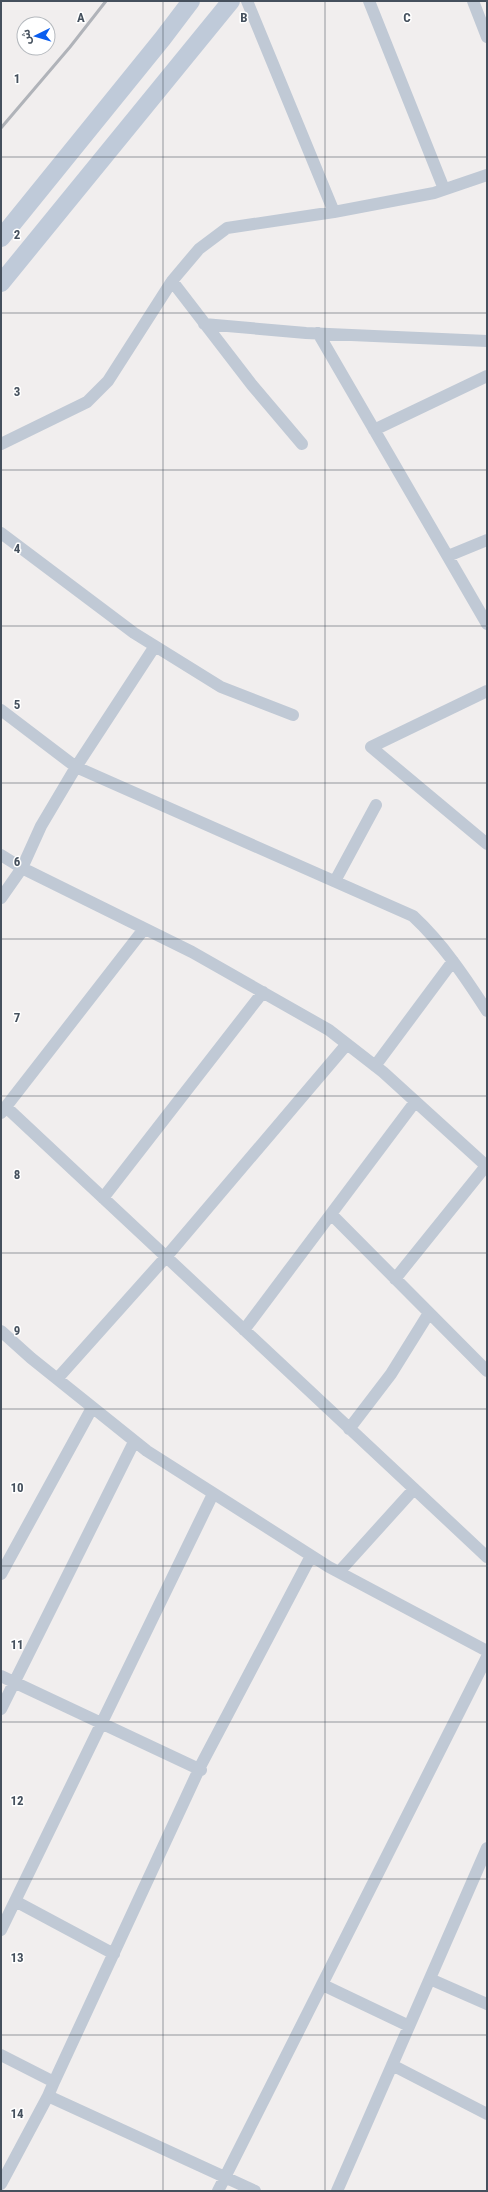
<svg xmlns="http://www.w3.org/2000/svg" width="488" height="2192" font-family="'Roboto Condensed','Noto Sans Arabic',sans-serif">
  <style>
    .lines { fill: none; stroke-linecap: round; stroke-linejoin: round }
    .minor { stroke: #c0c9d5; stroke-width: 12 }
    .secondary { stroke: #bfcad9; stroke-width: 18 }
    .rail { stroke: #b0b3b9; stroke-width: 3 }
    .grid { fill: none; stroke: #45505d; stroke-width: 1; stroke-opacity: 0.55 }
    .grid-label { font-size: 13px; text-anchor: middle; font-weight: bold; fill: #45505d; stroke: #fff; stroke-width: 3; stroke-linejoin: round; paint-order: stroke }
  </style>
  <rect width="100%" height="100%" fill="#f1eeee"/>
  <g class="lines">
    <path class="minor" d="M247,1l87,211
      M369,1l75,188
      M473,1l14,36
      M172,281l80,104 50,59
      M204,324l102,9 181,8
      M318,333l169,291
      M374,430l113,-54
      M1,444l86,-42 21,-21 64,-100 27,-32 28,-21 107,-16 100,-19 53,-18
      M1,533l133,100 87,54 72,28
      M448,556l39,-16
      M487,691l-116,56 116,97
      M1,710l75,57 337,149c30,28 52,61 74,95
      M1,855l21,13 170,84 137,78 54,42 99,90 5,6
      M335,881l41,-76
      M1,898l21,-30 19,-42 35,-59 79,-121
      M375,1066l78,-105
      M6,1107l481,450
      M1,1113l143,-184
      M103,1198l160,-206
      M331,1214l156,157
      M395,1279l91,-113
      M244,1330l171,-228
      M1,1331l30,27 116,93 182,116 158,84
      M57,1379l109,-122 181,-213
      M349,1429l42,-55 38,-61
      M339,1572l75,-83
      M1,1574l91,-166
      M1,1676l200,94
      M1,1709l133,-267
      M15,1901l99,53
      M1,1930l212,-436
      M430,1979l57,25
      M323,1985l86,41
      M1,2055l53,27 -6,14 207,95
      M392,2065l95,49
      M54,2082l147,-317 110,-209
      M1,2184l47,-88
      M218,2191l269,-534
      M337,2191l150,-343"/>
    <path class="secondary" d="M1,238l162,-200 28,-37
      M1,283l230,-282"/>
    <path class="rail" d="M1,128l69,-81 36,-46"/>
  </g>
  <path class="grid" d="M163,1v2190M325,1v2190M1,157h486M1,313h486M1,470h486M1,626h486M1,783h486M1,939h486M1,1096h486M1,1253h486M1,1409h486M1,1566h486M1,1722h486M1,1879h486M1,2035h486"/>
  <g class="grid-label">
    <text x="81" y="22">A</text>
    <text x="244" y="22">B</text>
    <text x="407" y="22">C</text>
    <text x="17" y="83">1</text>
    <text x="17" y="239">2</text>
    <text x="17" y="396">3</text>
    <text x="17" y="553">4</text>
    <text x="17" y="709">5</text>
    <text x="17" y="866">6</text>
    <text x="17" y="1022">7</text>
    <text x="17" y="1179">8</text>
    <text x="17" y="1335">9</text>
    <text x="17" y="1492">10</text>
    <text x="17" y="1649">11</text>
    <text x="17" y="1805">12</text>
    <text x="17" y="1962">13</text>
    <text x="17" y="2118">14</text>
  </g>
  <rect width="488" height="2192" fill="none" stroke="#45505d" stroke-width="4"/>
  <g transform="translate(36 36) rotate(265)"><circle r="19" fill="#ffffff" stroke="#b5b9be"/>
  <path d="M0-3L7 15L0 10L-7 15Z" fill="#0a5def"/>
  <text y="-6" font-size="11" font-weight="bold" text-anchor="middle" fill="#45505d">ش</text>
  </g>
</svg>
